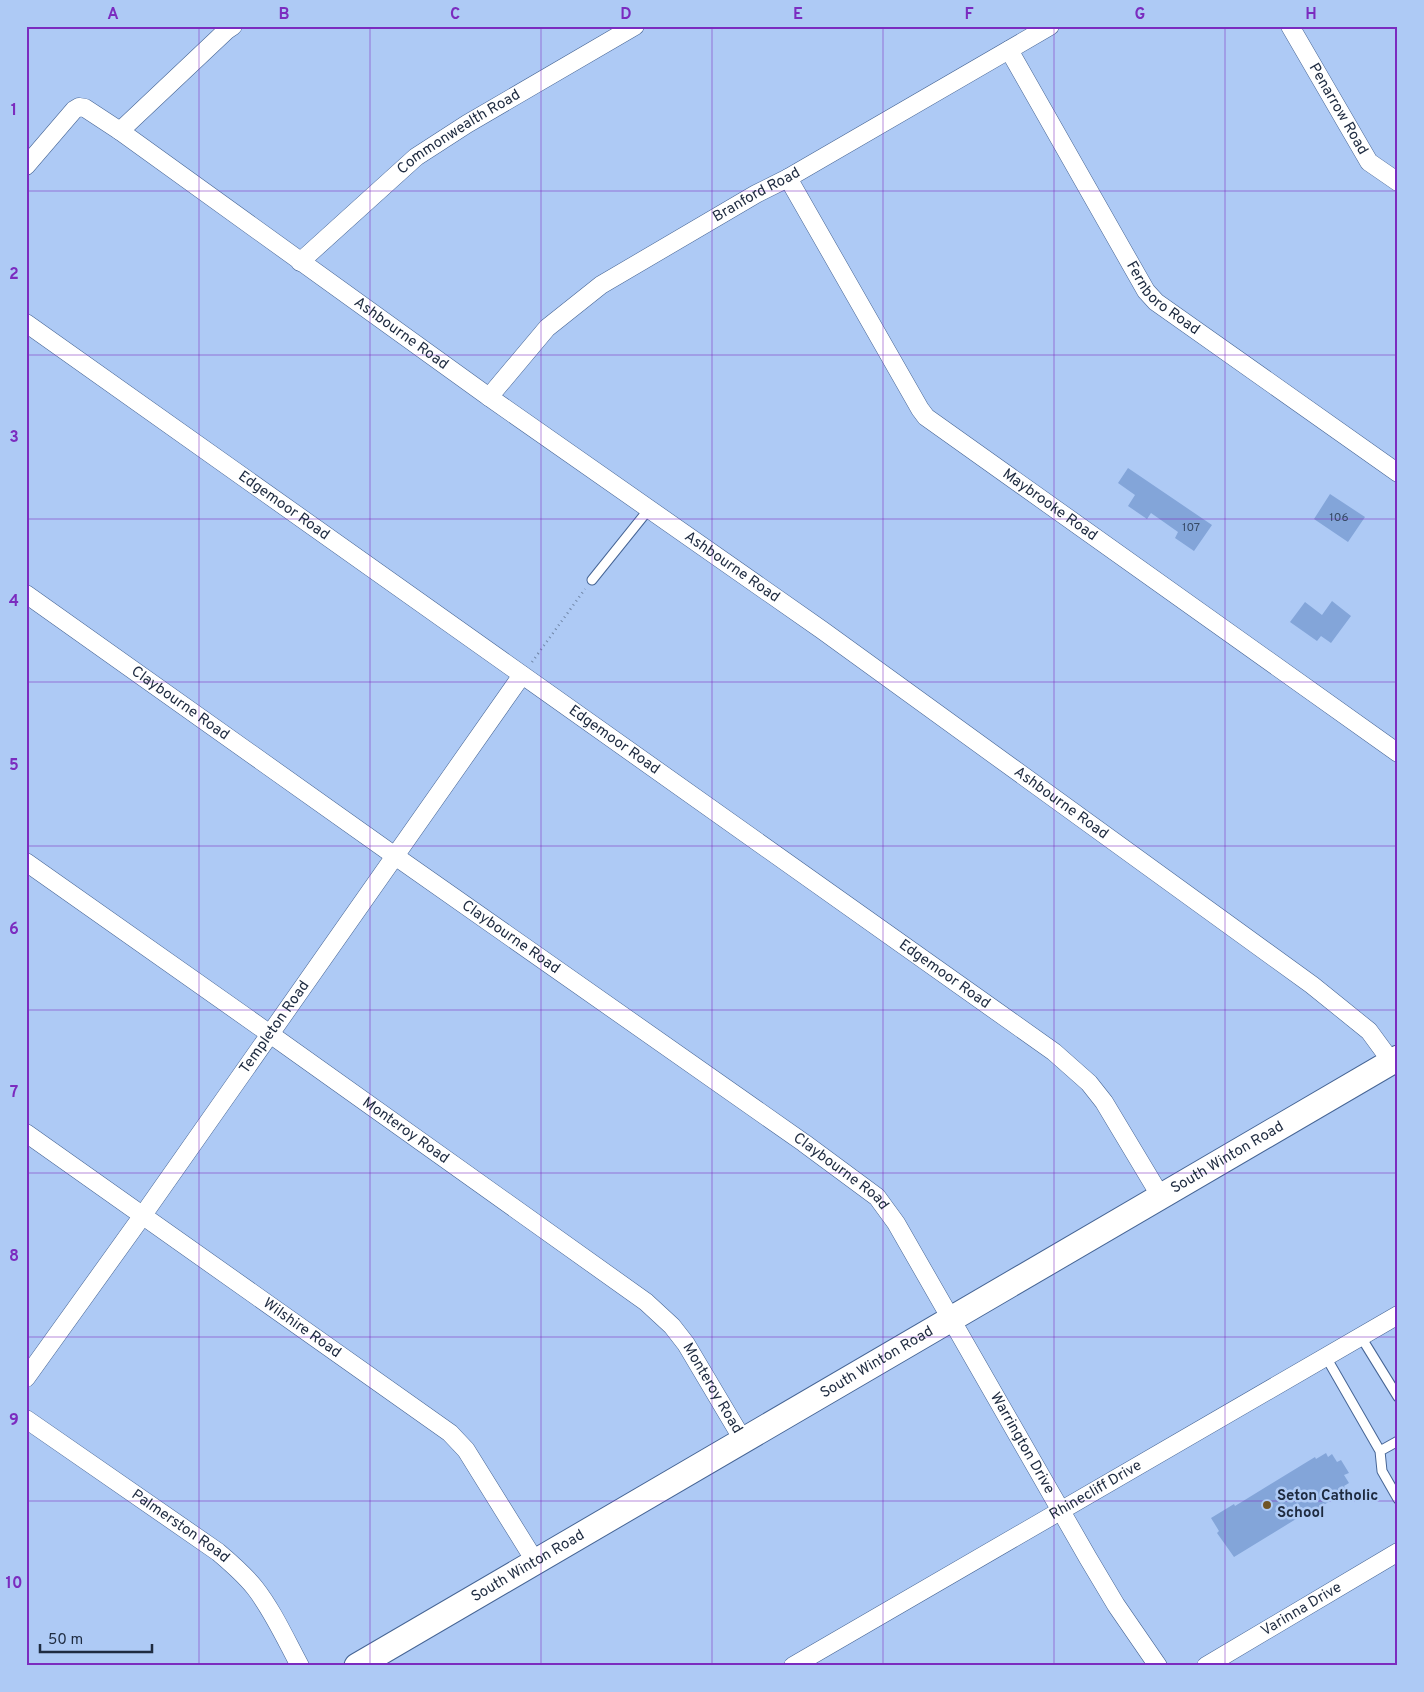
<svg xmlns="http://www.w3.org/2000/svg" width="1424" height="1692" font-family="Overpass,sans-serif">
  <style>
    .building { fill: #83a5d9 }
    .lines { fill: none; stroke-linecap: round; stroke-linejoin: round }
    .service-casing { stroke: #466595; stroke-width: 11 }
    .minor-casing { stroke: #466595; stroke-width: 19 }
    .secondary-casing { stroke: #466595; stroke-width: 27 }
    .path { stroke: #6f85a6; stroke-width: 2.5; stroke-dasharray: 1 4; stroke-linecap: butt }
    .service { stroke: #fff; stroke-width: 9 }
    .minor { stroke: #fff; stroke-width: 18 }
    .secondary { stroke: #fff; stroke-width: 25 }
    .grid { fill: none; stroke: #7b2cbf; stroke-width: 1; stroke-opacity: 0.55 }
    .poi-dot { fill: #705527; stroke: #aecaf5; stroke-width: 2 }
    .labels { text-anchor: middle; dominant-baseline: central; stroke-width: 5; stroke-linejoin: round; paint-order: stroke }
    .number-label { font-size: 12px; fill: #374a66 }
    .street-label { font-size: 15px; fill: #1e2b40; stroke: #aecaf5 }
    .poi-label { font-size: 15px; font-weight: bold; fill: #1e2b40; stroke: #aecaf5; text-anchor: start }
    .neatline { fill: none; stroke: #7b2cbf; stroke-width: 2 }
    .grid-label { font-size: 16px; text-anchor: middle; font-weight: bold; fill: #7b2cbf }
  </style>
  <rect width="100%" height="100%" fill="#aecaf5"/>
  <path class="building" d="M1128,468l84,57 -18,26 -19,-13 3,-6 -27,-19 -4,6 -19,-13 7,-11 -17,-12z
    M1330,494l35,23 -17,25 -34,-23z
    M1332,601l19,15 -20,27 -10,-7 -4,5 -27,-19 15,-20 17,13z
    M1326,1453l2,4 4,-3 5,8 4,-2 8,13 -5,2 5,8 -5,3 2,3 -10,6 1,2 -22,13 -1,-2 -80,49 -17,-24 2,-2 -8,-13 23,-14 1,2 80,-49 1,2z"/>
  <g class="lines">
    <g class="service-casing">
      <path id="service" d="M592,580l57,-71
        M1361,1337l37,60
        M1326,1357l54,94 2,20 16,28
        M1380,1451l18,-10"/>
    </g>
    <g class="minor-casing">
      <g id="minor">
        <path id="s1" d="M1290,26l79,136 29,20"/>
        <path id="s2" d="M1009,50l137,241 10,11 242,171"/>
        <path d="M120,131l107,-101 6,-4"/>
        <path id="s3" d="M26,166l48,-56 5,-3 6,1 35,23 369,266 333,233 490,355 57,46 22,30"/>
        <path id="s4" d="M788,178l132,231 6,8 472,336"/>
        <path id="s5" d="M300,262l116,-105 51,-33 168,-98"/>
        <path id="s6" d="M26,323l1028,729 35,31 15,19 57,95"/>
        <path id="s7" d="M489,397l58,-69 54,-43 155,-91 32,-16 262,-152"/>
        <path id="s8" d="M26,594l369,262 409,287 73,54 19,26 192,335 28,47 42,61"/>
        <path id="s9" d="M26,862l244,172 376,268 26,24 14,18 57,96"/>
        <path id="s10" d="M26,1133l424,300 16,17 69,111"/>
        <path id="s11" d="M26,1378l117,-163 379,-540"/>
        <path id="s12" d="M26,1419l192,133c13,11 26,22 37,36 18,23 31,52 45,78"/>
        <path id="s13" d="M793,1666l605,-351"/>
        <path id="s14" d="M1206,1666l192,-114"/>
      </g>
    </g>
    <g class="secondary-casing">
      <g id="secondary">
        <path id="s15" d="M357,1666l1041,-608"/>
      </g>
    </g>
    <path class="path" d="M532,662l53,-73"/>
    <use href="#service" class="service"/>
    <use href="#minor" class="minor"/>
    <use href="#secondary" class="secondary"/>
  </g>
  <path class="grid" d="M199,26v1640M370,26v1640M541,26v1640M712,26v1640M883,26v1640M1054,26v1640M1225,26v1640M26,191h1372M26,355h1372M26,519h1372M26,682h1372M26,846h1372M26,1010h1372M26,1173h1372M26,1337h1372M26,1501h1372"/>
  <circle class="poi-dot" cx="1267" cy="1505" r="5"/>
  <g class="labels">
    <g class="number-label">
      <text x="1339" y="518">106</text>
      <text x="1191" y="528">107</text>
    </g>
    <g class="street-label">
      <text stroke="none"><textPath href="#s1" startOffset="96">Penarrow Road</textPath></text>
      <text stroke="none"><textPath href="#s5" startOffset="206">Commonwealth Road</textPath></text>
      <text stroke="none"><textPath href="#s7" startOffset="339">Branford Road</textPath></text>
      <text stroke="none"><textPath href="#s2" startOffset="294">Fernboro Road</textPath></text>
      <text stroke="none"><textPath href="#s3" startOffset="474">Ashbourne Road</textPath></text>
      <text stroke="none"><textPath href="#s4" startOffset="428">Maybrooke Road</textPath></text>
      <text stroke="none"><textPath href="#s6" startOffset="316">Edgemoor Road</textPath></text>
      <text stroke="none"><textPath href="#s3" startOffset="879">Ashbourne Road</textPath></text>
      <text stroke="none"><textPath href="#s8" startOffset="189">Claybourne Road</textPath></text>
      <text stroke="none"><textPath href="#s6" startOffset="721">Edgemoor Road</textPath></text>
      <text stroke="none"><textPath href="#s3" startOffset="1284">Ashbourne Road</textPath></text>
      <text stroke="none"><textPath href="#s8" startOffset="594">Claybourne Road</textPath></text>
      <text stroke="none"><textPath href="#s6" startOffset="1126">Edgemoor Road</textPath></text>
      <text stroke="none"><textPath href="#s11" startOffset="430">Templeton Road</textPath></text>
      <text stroke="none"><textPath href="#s9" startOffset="465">Monteroy Road</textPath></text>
      <text stroke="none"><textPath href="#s15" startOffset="1008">South Winton Road</textPath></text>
      <text stroke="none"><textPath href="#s8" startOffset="999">Claybourne Road</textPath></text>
      <text stroke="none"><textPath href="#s10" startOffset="338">Wilshire Road</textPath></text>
      <text stroke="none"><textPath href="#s15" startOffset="602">South Winton Road</textPath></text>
      <text stroke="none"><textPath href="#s9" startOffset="870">Monteroy Road</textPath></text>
      <text stroke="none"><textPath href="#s8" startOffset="1329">Warrington Drive</textPath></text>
      <text stroke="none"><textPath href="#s13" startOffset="350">Rhinecliff Drive</textPath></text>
      <text stroke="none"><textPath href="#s12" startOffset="188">Palmerston Road</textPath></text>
      <text stroke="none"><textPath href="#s15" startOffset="198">South Winton Road</textPath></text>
      <text stroke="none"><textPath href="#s14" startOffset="111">Varinna Drive</textPath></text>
    </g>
    <g class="poi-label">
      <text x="1277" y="1496">Seton Catholic<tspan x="1277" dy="17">School</tspan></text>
    </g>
  </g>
  <rect width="1424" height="1692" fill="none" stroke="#aecaf5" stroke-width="55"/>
  <path d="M40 1644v8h112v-8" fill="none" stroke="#1e2b40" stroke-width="2.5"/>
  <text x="48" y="1644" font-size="15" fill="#1e2b40" stroke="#aecaf5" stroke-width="4" paint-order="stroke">50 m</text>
  <rect x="28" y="28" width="1368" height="1636" class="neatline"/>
  <g class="grid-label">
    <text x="113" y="19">A</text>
    <text x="284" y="19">B</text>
    <text x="455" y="19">C</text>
    <text x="626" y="19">D</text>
    <text x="798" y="19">E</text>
    <text x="969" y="19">F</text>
    <text x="1140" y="19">G</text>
    <text x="1311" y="19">H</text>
    <text x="14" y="115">1</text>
    <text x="14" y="279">2</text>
    <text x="14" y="442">3</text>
    <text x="14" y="606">4</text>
    <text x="14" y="770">5</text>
    <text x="14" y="934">6</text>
    <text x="14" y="1097">7</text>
    <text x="14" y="1261">8</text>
    <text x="14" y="1425">9</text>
    <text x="14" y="1588">10</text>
  </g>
</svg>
